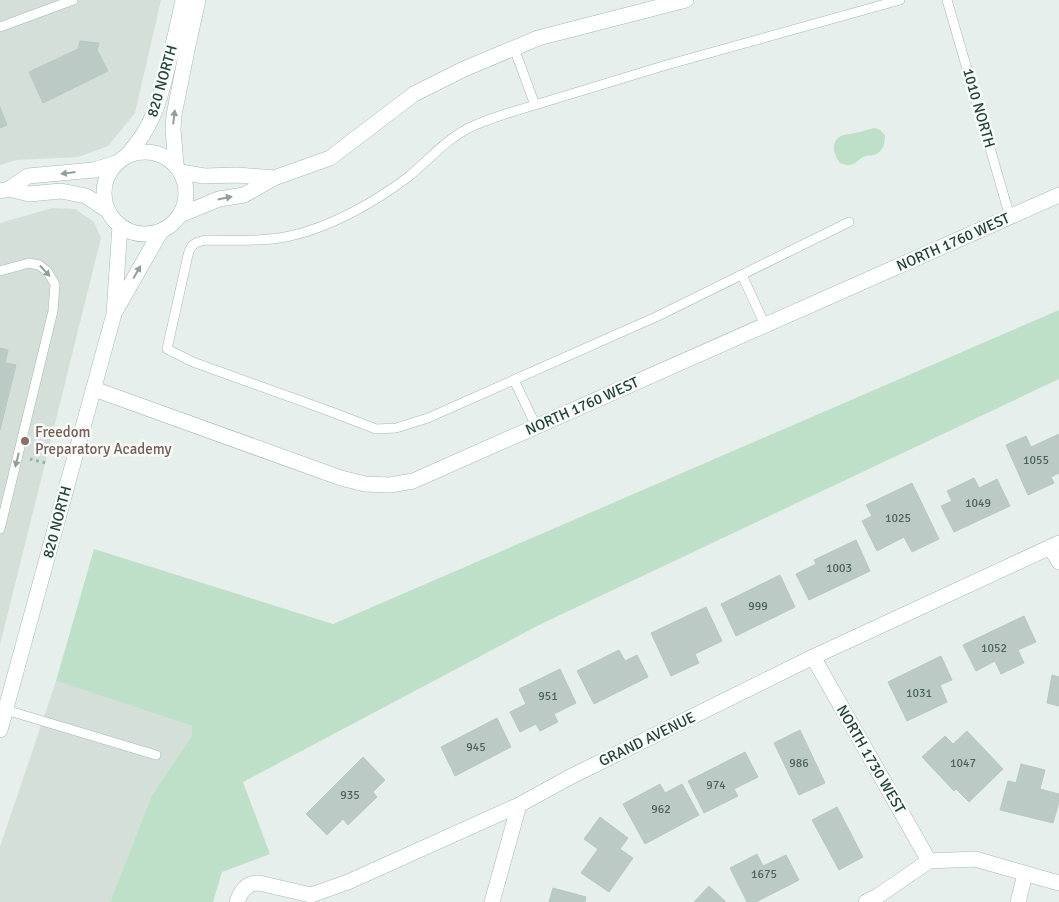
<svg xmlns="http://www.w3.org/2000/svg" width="1059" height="902" font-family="Signika,sans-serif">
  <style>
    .built { fill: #d4dfda }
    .green { fill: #bfe0c8 }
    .building { fill: #bbcac4; stroke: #b8c9c2 }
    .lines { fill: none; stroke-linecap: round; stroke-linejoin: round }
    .lane-casing { stroke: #a8b8b2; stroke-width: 10 }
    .street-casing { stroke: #a8b8b2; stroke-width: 16 }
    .secondary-casing { stroke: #a4bbb3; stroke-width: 16 }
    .path { stroke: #86b3a5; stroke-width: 3; stroke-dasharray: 2.5 4; stroke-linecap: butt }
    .lane { stroke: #fff; stroke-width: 9 }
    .street { stroke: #fff; stroke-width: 15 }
    .secondary { stroke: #fff; stroke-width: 15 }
    .oneway { fill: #92a09c }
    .education-dot { fill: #8d6e63; stroke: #f7fbf9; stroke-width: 2 }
    .labels { text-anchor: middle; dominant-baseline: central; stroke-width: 5; stroke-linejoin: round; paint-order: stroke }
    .number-label { font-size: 12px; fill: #4a645c }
    .street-label { font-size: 15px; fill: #24423a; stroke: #f7fbf9 }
    .education-label { font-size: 15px; fill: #785e54; stroke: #f7fbf9; text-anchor: start }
  </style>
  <rect width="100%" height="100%" fill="#e6efeb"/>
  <path class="built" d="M0,0h161l-26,113 -27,33 -30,11 -62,3 -16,5z
    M52,208l23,1 19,13 7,16 -101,407v-422z
    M56,681l136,45v9l-40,60 -42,107h-110v-55z"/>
  <path class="green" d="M875,128l5,2 5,5c0,9 -2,17 -11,20 -4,1 -5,0 -8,1 -12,4 -9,13 -26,7 -6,-8 -10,-19 -1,-26 5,-3 11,-3 16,-4 7,-1 13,-4 20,-5z
    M1059,310v69l-520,246 -296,157 27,72 -48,18 -9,30h-103l42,-107 40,-60v-9l-136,-45 38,-132 239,75z"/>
  <path class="building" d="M80,41l19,2 -2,7 11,21 -65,32 -14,-31 49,-23z
    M0,107l7,18 -7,3z
    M0,348l8,2 -3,13 11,2 -16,65z
    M1059,434v39l-8,4 3,6 -26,12 -22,-50 20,-9 5,11z
    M974,478l5,10 18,-9 13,27 -56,26 -13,-26 11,-5 -5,-10z
    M912,483l27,56 -27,13 -8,-15 -27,14 -15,-30 10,-5 -6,-11z
    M856,540l14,31 -61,29 -13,-26 20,-10 -2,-4z
    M780,575l15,32 -59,29 -15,-32z
    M706,607l16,34 -27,13 4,9 -28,13 -20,-43z
    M1024,616l12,26 -18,8 6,13 -23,11 -6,-13 -19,10 -13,-26z
    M619,650l6,11 12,-6 11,22 -54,27 -17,-33z
    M941,656l11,24 -12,5 7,17 -40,19 -19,-39z
    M560,669l16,34 -22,11 4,8 -18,9 -4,-7 -16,8 -10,-20 16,-8 -7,-15z
    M1052,675l7,2v29l-12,-3z
    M497,718l14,29 -56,29 -14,-29z
    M800,730l25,53 -26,12 -25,-52z
    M967,731l36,38 -34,33 -13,-13 -2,2 -32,-34 23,-21 8,8z
    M745,752l13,25 -24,12 4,7 -34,17 -16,-32z
    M363,757l22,23 -12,12 4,5 -29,28 -5,-6 -16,16 -21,-21z
    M1021,764l24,6 -5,19 19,5v8l-6,21 -53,-13 8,-29 8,2z
    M660,784l5,9 17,-9 17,31 -54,29 -22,-40z
    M837,807l26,50 -24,13 -27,-50z
    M600,817l28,21 -8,11 13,9 -24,34 -28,-19 17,-24 -14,-10z
    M757,854l6,12 23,-11 13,25 -43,22h-9l-17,-34z
    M709,886l17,16h-32z
    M553,888l33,9 -1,5h-36z"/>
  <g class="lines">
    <g class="lane-casing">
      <path id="lane" d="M947,0l63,217
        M0,27l73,-27
        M514,48l21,57 128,-39 237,-66
        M535,105c-23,7 -47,13 -68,24 -23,12 -39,32 -59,48 -33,25 -77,50 -118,59 -27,6 -56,4 -84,4 -16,2 -17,9 -20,24l-19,85 26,13 136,49 47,18 20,-1 32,-10 230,-102 191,-94
        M0,271l29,-8 10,2 8,6 8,13 -2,27 -53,218
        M742,275l23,50
        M514,380l22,46
        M6,710l150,45"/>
    </g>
    <g class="street-casing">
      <path id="street" d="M181,172l23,4 33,-1 37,3
        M180,215l39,-16 25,-4 30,-17 56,-20 84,-64 50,-25 74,-31 148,-38
        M94,389l247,89 24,6 25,1 23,-4 646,-286
        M1050,547l9,15
        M813,657l116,204
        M929,861l46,-2 84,24
        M237,902c4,-11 9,-19 22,-19l52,12 37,-13 171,-77 51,-28 243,-120 246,-114
        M492,902l27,-97
        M866,902l12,-6 51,-35
        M1018,902l7,-28"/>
    </g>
    <g class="secondary-casing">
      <path id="secondary" d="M104 193a41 41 0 1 1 82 0a41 41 0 1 1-82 0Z
        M127,155c27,-29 33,-56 42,-94 5,-20 10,-41 14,-61
        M176,165l-3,-36 1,-14 13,-65 11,-50
        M9,189l20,5 32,-3 25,5 21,14
        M0,191l9,-2 19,-13 66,-6 22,-7
        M116,310l45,-79
        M0,730l114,-416 6,-88"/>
    </g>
    <path class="path" d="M30,459l16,4"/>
    <use href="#lane" class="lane"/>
    <use href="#street" class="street"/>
    <use href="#secondary" class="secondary"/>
  </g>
  <defs><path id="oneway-solid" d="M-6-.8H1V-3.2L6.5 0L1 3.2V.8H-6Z" transform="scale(1.25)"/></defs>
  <g class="oneway">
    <use href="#oneway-solid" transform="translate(174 117) rotate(-83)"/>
    <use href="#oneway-solid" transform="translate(68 173) rotate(173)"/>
    <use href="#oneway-solid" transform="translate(225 198) rotate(-12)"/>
    <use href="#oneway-solid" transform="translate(45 271) rotate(47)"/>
    <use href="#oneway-solid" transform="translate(137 272) rotate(-61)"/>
    <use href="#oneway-solid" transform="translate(17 460) rotate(104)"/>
  </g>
  <circle class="education-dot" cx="25" cy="441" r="5"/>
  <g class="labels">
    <g class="number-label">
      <text x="1036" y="460">1055</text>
      <text x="978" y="503">1049</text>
      <text x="898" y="518">1025</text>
      <text x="839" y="568">1003</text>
      <text x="758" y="606">999</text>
      <text x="994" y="648">1052</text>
      <text x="919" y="693">1031</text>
      <text x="548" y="696">951</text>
      <text x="476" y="747">945</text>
      <text x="799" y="763">986</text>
      <text x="963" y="763">1047</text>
      <text x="716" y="785">974</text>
      <text x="350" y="795">935</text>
      <text x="661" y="809">962</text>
      <text x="764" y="874">1675</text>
    </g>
    <g class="street-label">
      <text transform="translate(162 81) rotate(-74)">820 NORTH</text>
      <text transform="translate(979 108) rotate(74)">1010 NORTH</text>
      <text transform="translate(953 242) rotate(-24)">NORTH 1760 WEST</text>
      <text transform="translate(582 406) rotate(-24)">NORTH 1760 WEST</text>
      <text transform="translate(57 522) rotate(-75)">820 NORTH</text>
      <text transform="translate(647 739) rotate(-26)">GRAND AVENUE</text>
      <text transform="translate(871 759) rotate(60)">NORTH 1730 WEST</text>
    </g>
    <g class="education-label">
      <text x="35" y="432">Freedom<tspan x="35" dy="17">Preparatory Academy</tspan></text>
    </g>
  </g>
</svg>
